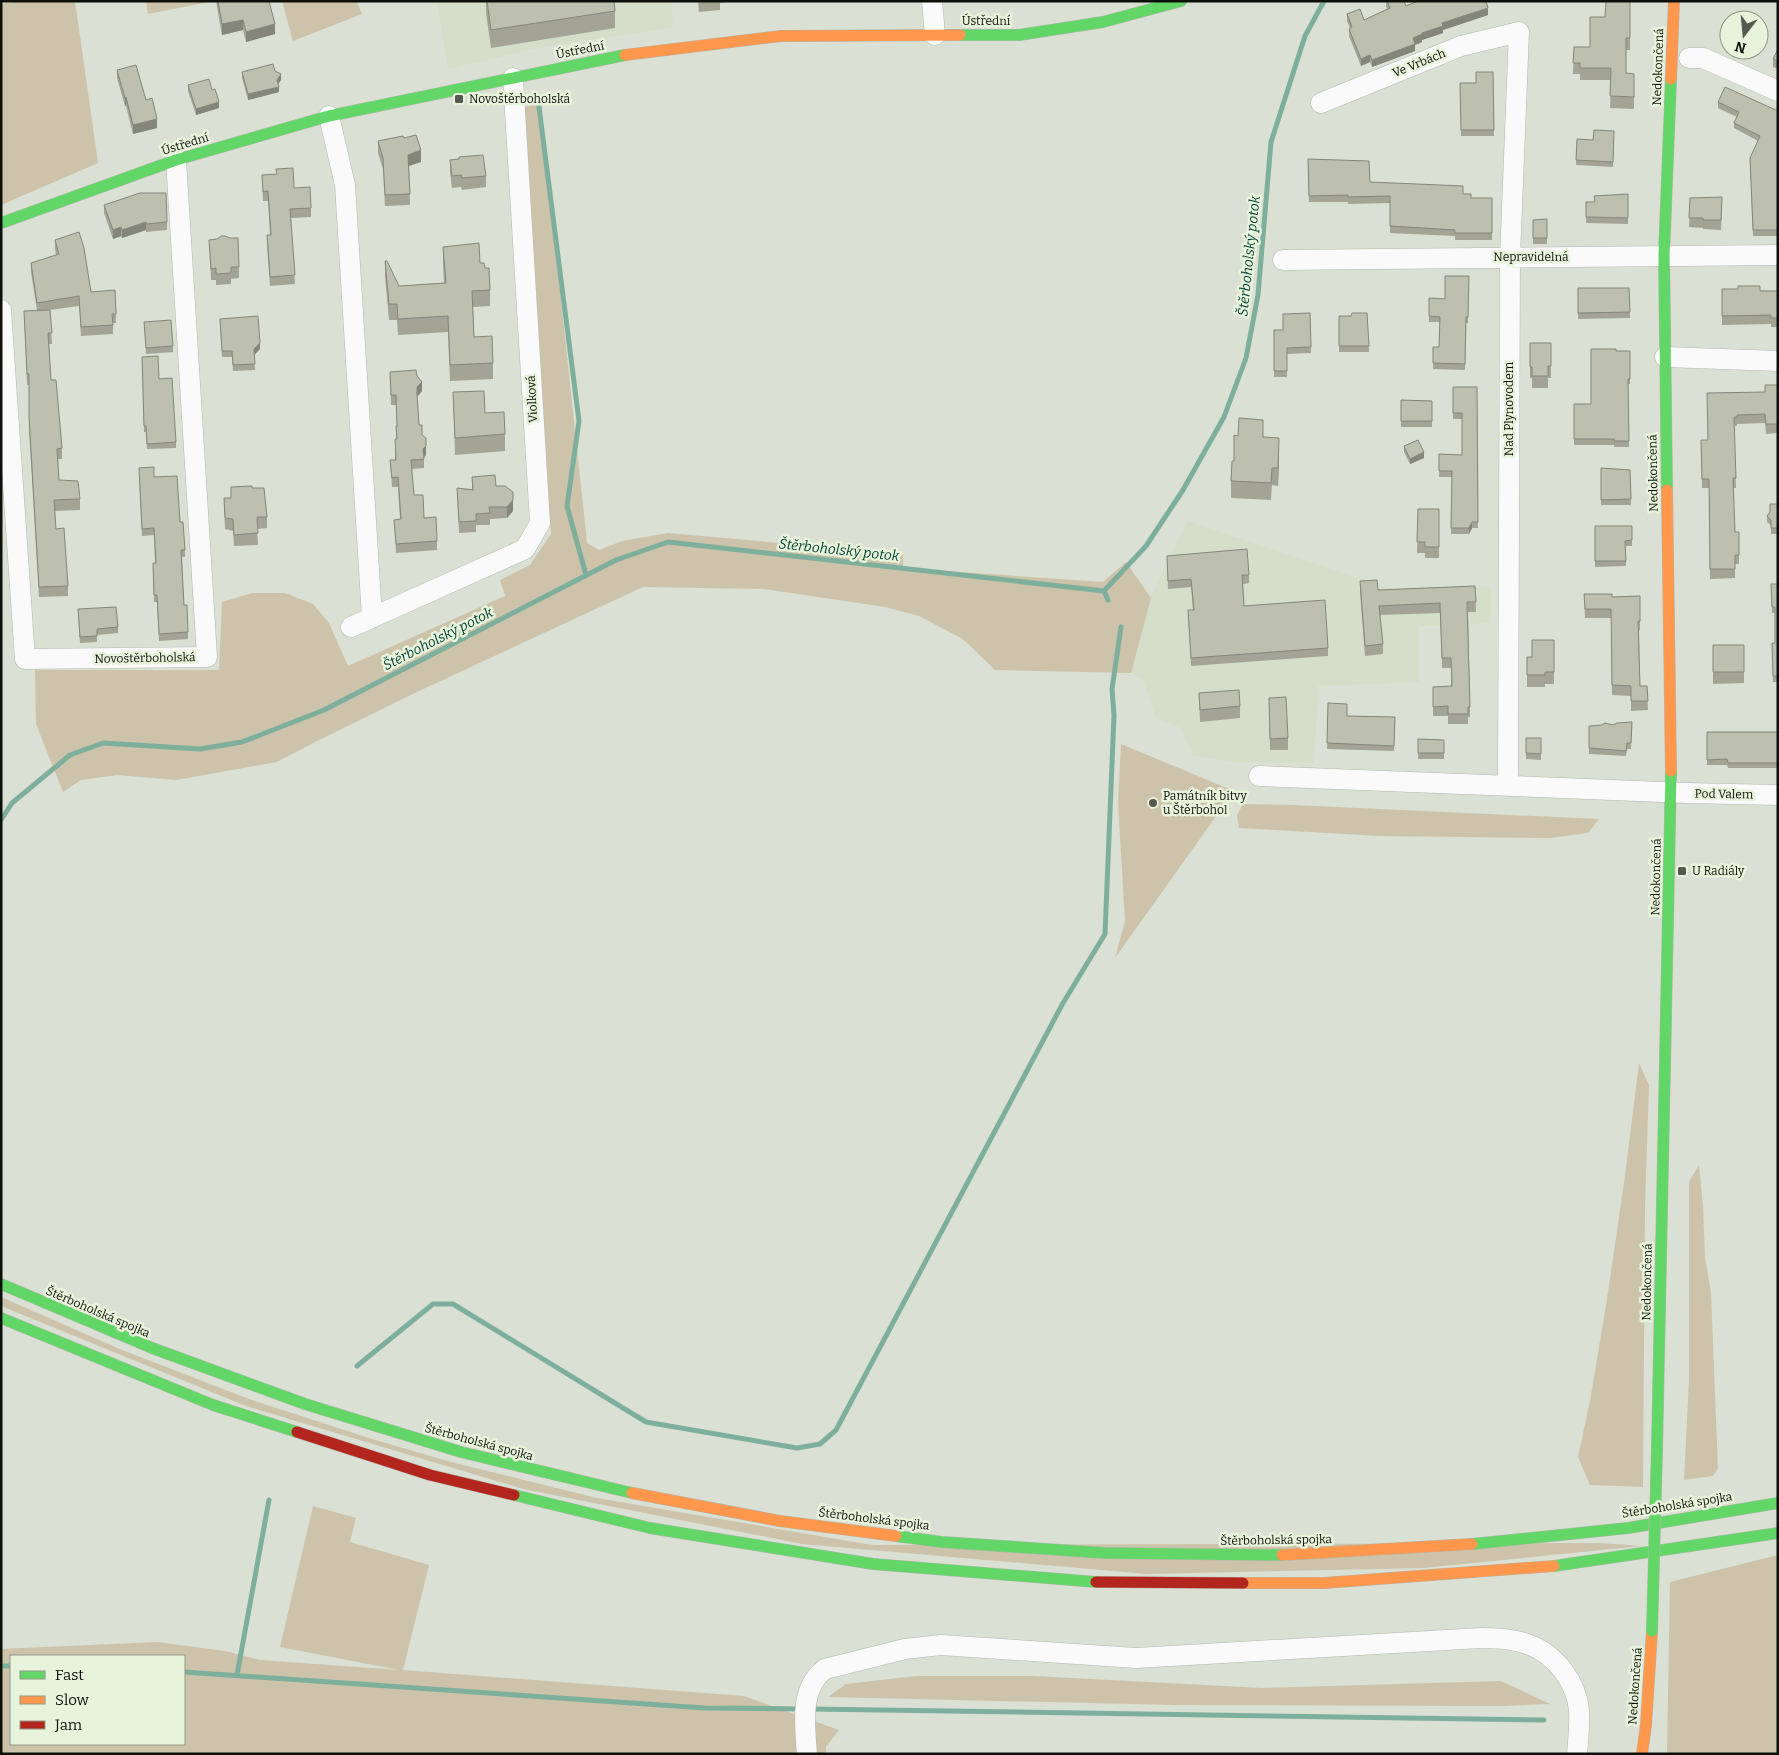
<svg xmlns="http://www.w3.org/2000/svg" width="1779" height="1755" font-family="Bitter,serif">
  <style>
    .built { fill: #d4dec8 }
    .green { fill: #ccc3aa; fill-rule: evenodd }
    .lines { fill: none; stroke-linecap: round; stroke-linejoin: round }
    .stream { stroke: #7eaf9d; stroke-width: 5 }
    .street-casing { stroke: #b3b7ae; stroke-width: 21 }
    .fast-casing { stroke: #b3b7ae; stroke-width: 12 }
    .slow-casing { stroke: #b3b7ae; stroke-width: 12 }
    .jam-casing { stroke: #b3b7ae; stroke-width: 12 }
    .street { stroke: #f9faf9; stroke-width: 20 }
    .fast { stroke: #63d668; stroke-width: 11 }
    .slow { stroke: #ff974d; stroke-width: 11 }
    .jam { stroke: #b3261e; stroke-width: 11 }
    .fast-bridge-casing { stroke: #b3b7ae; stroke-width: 12; stroke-linecap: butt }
    .fast-bridge { stroke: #63d668; stroke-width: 11 }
    .wall { fill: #a3a496 }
    .shaded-wall { fill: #84867a }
    .building { fill: #bdbfaf; stroke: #84867a }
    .poi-dot { fill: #55594f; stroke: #e8f3db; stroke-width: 2 }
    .labels { text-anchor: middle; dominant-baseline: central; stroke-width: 5; stroke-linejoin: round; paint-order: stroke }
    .street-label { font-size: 12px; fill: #0d1008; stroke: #e8f3db }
    .poi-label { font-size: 12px; fill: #0d1008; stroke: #e8f3db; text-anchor: start }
    .water-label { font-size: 14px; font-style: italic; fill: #044235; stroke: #e8f3db }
  </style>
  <rect width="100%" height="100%" fill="#dae0d4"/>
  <path class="built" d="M437,1h234l2,26 -140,22 -85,20z
    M1188,521l210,71 93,-5v36l-72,3v56l-101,4 -4,77 -83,-1 -38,-7 -12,-27 -25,-10 -12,-36 -13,-9 20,-75 15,-35z"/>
  <path class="green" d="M23,1h52l23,162 -97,42v-201z
    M146,1h68l-66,13z
    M282,1h81l-6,1 5,12 -69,27z
    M540,103l47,440 12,7 23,-9 46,-8 235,21v14l200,14 23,-20 25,36 -20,75 -136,-3 -32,-31 -44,-23 -34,-9 -121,-18 -121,-2 -226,105 -102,50 -38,20 -101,18 -59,-5 -36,5 -18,12 -27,-68 -1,-54h184l3,-68 30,-9h33l28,11 16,19 19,43 157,-70 -5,-16 30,-15 21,-31 -26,-427z
    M1121,744l113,47 -119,167 10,-37 -7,-118z
    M1243,804l50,1 306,14 -11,14 -38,5 -170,-2 -141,-8 -2,-13z
    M1639,1063l10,22 -4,121 -2,281 -53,-2 -12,-28 12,-56 17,-102 17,-116z
    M1699,1165l4,41 2,51 6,36 7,175 -5,8 -29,4 5,-100v-198z
    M1,1297l121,53 127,49 123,40 79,23 146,36 275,47 727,-2 43,3 -219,22 -276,6 -345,-30 -279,-55 -277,-83 -245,-100z
    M313,1506l43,12 -6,24 79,23 -26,105 341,26 95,34 -13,17v7h-825v-105l156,-7 68,9 35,9 139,10 -119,-23zM11,1656h173v88h-173z
    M1778,1555v199h-111l3,-172z
    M916,1676h118l228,12 239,-7 49,23 -48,2 -327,-1 -347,-8 18,-13z"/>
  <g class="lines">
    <path class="stream" d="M538,99l41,322 -12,85 19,69
      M1104,591l4,9
      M1,820l11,-17 58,-48 33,-12 97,6 42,-7 82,-32 292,-150 52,-18 436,49 42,-45 37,-56 41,-73 22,-59 12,-63 13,-153 34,-106 19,-35
      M357,1366l76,-62h20l193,118 151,26 23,-4 16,-14 227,-427 42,-69 9,-219 -2,-26 9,-62
      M1,1666h10
      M184,1672l521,36 96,1
      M237,1675l32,-175
      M810,1709l734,11"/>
    <g class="street-casing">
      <path id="street" d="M932,1l3,34
        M1689,58h14l75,33
        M1321,103l140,-57 58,-14 -9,225 -2,528
        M329,116l16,69 27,433
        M1283,260l495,-5
        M1,310l24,349 182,-2 -31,-497
        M1665,357l113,4
        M351,627l174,-78 15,-26 -27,-445
        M1259,776l428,17 91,2
        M807,1754c-2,-28 -8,-66 18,-85l80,-20 36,-4 195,13 345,-20c16,0 34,1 49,7 26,10 47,38 49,66 1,14 -1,29 -2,43"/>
    </g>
    <g class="fast-casing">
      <path id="fast" d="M960,35h59l84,-13 78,-21
        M1,223l175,-63 153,-44 296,-61
        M1667,490l-3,-235 7,-176
        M1,1284l151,64 153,56 156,48 171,41
        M1,1318l212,87 84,27
        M1657,1449l14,-678
        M514,1495l136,33 223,36 223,18
        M896,1536l46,6 163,11 177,2
        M1472,1544l156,-16 150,-25
        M1554,1566l224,-33"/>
    </g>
    <g class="slow-casing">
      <path id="slow" d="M625,55l156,-19 179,-1
        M1671,79l3,-78
        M1667,490l4,281
        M632,1493l148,28 116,15
        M1282,1555l190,-11
        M1243,1583h81l230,-17
        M1642,1754l4,-29 6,-94"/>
    </g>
    <g class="jam-casing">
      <path id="jam" d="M297,1432l133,43 84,20
        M1096,1582l147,1"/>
    </g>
    <use href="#street" class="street"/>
    <use href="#fast" class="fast"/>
    <use href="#slow" class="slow"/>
    <use href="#jam" class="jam"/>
    <g class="fast-bridge-casing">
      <path id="fast-bridge" d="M1652,1631l5,-182"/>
    </g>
    <use href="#fast-bridge" class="fast-bridge"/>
  </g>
  <path class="wall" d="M216,1h53l6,33 -29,8 -3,-12 -21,5z
    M486,1h128l1,10v17l-124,20 -5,-35z
    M698,1h28v1l-6,1v7l-21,2z
    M1386,1h18l2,5 82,9 -45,15v3l-21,7v2l-7,3v6l-43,16 -2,-5 -9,4 -12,-30v-7l1,-1 -3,-7v-7l17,6 23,-11 -1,-3z
    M1630,14v36h-4v23l8,1v35l-24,-1 1,-28h-31v-6h-7l1,-27h16l15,-30z
    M1778,49v20l-5,-2v-8z
    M117,70l40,58 -24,6 -7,-28h-1l-8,-28z
    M275,71l6,9 -3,4 1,8 -31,8 -6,-22v-6z
    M1493,72l1,64h-33l-1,-53h16z
    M188,85l24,5 7,18 -23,7 -8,-24z
    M1718,102l60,9v125h-25l-3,-78 8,-17 -24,-13v-5l3,-6 -19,-9z
    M1614,137l-1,30 -37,-2 1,-26 16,1z
    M378,141l43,21 -12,4 1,39 -25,1 -2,-37 -5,-16z
    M1308,159l62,23 93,12 8,4h21v42h-37v-4l-65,-3v-30l-42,1v-2h-39z
    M450,160l36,16v11l-24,3 -1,-3 -9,1 -2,-16z
    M262,175l32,13 17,20v9l-20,1 4,66 -25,2 -3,-42v-9h3l-2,-34h-5z
    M1628,194v30l-42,-1v-21h8z
    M1690,198l32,9 -1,23 -18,-1v-1l-14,-1z
    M104,205l63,17v8l-21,2v-2l-24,8 -1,-2 -8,3 -9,-26z
    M1547,219v25h-14v-24z
    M55,240l36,52 25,22v9h-3v11l-32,2 -2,-30 -29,4 2,34h-3l2,36 11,68v11h-4l1,21 21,19v11l-25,1 1,18 12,57v10l-29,1 -10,-169v-43h-2l-3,-74 13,-1 -6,-38v-9l25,-8 -1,-6z
    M209,240l30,27v11l-8,1v5l-15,1v-5h-5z
    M443,247l37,16 5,5 5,22v16l-17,1 1,30 19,26v16l-43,2 -2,-49 -50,3 -1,-15h-8l-4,-43v-16l14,25 45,-3 -1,-20z
    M1469,276l-1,47h-2l-1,47 -32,-1v-22h6l1,-25h-11v-24l16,1z
    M1578,288h51l1,30 -52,1z
    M1722,289l56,2v36h-7v-3l-49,1z
    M1310,313l1,40 -24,1v23h-13v-47h9z
    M1367,313l2,39h-30v-36h12z
    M144,322l29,24v6l-27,2z
    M220,324l40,25 -6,6 1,15 -22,1 -1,-14h-10z
    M1530,343h21v35h-3v10h-16v-10h-2z
    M1616,351h14v33h-2l1,63h-15v-2h-40v-41h17z
    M142,357l17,22 17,63v6l-29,1 -1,-17h-2z
    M390,372l27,4 5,15 -5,6v2l2,26 3,10 4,20 -2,3v10l-12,1 2,26 10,23 13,23v9l-41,3 -2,-33 6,-1 -2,-32h-6l-2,-27h5v-21h1v-13h1l-1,-21h-5z
    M1778,385v48l-12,1 -1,-11 -28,1v2h-3l2,62h-3l2,44h4v32h-4v14l-25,1 -1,-91h-7l-1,-48h7l57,-48z
    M1453,387h24l1,141h-6l-3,6h-18l1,-57h-13v-23l23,1v-36h-9z
    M453,392l32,21 20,21v17l-50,4z
    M1401,400l31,1v26h-31z
    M1263,437l16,18 -1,31 -6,-1 -1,15 -40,-2v-17l3,-20z
    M1404,446l20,12 -14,6 -6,-12z
    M1601,468l29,2 1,35h-30z
    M139,475l15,2 26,45 5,28v7h-3l2,48 4,27v7l-29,2 -2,-39h-3l-1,-32 2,-7 -1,-28 -12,1z
    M472,477l24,9 17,25 -6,7 -17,1v6h-14v7l-17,1 -2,-45 15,1z
    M231,487l21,1 15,29v11l-10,1 1,16 -24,1 -1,-15 -8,-2 -1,-31h7z
    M1778,504v30h-7v-9l-4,-3v-6z
    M1418,509h21v49h-14v-5h-8z
    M1595,526h37v20h-6v20l-31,1z
    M1167,556l82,19v8l-6,1 1,22 84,42v8l-137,10 -3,-56h5l-2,-23 -23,2z
    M1360,581l18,9 97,-4 1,26h-8l2,95v10h-2v7h-20v-8h-15v-29l18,-1v-18h-9l-2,-55 -60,2 3,29v10l-18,2 -5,-65z
    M1771,584h7v98h-5l-1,-39h3v-30h-3z
    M1584,594l28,3 28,-1v34h-1l1,56h7l1,24 -17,1v-15l-19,-1 -1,-77h-26z
    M78,615l40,12v6l-21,2v7l-17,1z
    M1554,640v44h-9v3h-18v-30h5z
    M1713,645l31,27v11l-31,1z
    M1199,693l41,13v12l-40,4z
    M1269,698l19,40v12h-18z
    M1328,703l19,13 48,1 -1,34 -67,-2z
    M1632,722l-1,27h-4l-1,7 -37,-2v-28l24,-1z
    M1707,732h71v36h-50l-1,-3h-20z
    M1526,738h15v22l-15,-1z
    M1418,739l26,1v19h-26z"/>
  <path class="shaded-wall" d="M1488,8v7l-45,15v3l-21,7v2l-7,3v6l-43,16v-7l50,-27 20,-10z
    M243,20v10l-21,5v-11z
    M275,24v10l-29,8v-10z
    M1370,55v7l-9,4v-7z
    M281,74v6l-4,6v-6z
    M279,87v5l-31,8v-6z
    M126,97v9h-1v-8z
    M219,102v6l-23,7v-6z
    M157,119v9l-24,6v-9z
    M421,150v12l-13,4v-11z
    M146,222v8l-24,8v-8z
    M121,227v9l-8,3v-9z
    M260,343v6l-6,6v-6z
    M422,382v9l-5,6v6v-16z
    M1279,438v17l-1,31v-18z
    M426,446v9l-3,3v-9z
    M1424,452v6l-14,6v-5z
    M513,500v11l-6,7v-11z
    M1472,522v6l-3,6v-6z"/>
  <path class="building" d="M218,1h51l6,23 -29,8 -3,-12 -21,4z
    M487,1h127l1,10 -124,19z
    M1387,1h17l2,5 12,-5h68l2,7 -46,15 1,3 -21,7v1l-9,4 2,6 -43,16 -2,-5 -9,4 -12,-30 3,-2 -5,-13 13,-5 4,11 26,-12z
    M1606,1h24v37h-4v35l8,1v23l-24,-1 1,-28h-31v-5h-7l1,-16h16v-30h15z
    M1778,49v12l-5,-2z
    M273,64l2,7 6,3 -4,6 2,7 -31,7 -6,-22z
    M136,65l10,35 6,-2 5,21 -24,6 -7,-28 -1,1 -8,-28z
    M1476,72h17l1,58h-33l-1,-47h16z
    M209,79l3,11 3,-1 4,13 -23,7 -8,-24z
    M1725,87l53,24v119h-25l-3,-72 10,-22 -26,-13 5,-11 -21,-10z
    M1594,130l20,1 -1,31 -37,-2 1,-21 16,1z
    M416,135l5,15 -13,5 2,39 -25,1 -2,-37 -5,-17 25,-5 1,2z
    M483,155l3,21 -24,2 -1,-3 -9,1 -2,-16 9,-1v-2z
    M1308,159l61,2 1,21 93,4v8h8v4h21v35h-37v-3l-65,-4v-30l-42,1v-2l-39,1z
    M293,168l1,20 16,-1 1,21 -21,1 5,66 -25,2 -3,-42h4l-3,-44 -5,1 -1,-17 15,-1 -1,-5z
    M140,193h26l1,29 -21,2v-2l-24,8 -1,-3 -8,3 -9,-25z
    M1628,194v24l-42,-1v-15h9l-1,-6z
    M1722,197l-1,23h-18v-2h-14l1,-20z
    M1547,219v19h-14v-18z
    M79,232l5,16 7,44 24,-2 1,24h-4l1,11 -32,2 -2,-31 -42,7 -6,-40 28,-9 -4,-14z
    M221,236h4l5,2h8l1,29h-8v6l-15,1v-6l-5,1 -2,-29 8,-1z
    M479,243l1,20h4l1,5h4l1,22 -18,1 2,46 18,-1 1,27 -43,2 -2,-49 -50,3 -1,-15h-8l-4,-43h2l12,25 47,-3 -3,-36z
    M1445,276h24l-1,41h-2l-1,47 -32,-1v-16h6l1,-30 -11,-1v-18l16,1z
    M1738,286h22v5h18v27h-7v-3l-49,1v-27h16z
    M1578,288h51l1,24 -52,1z
    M50,310l2,23h-4l3,47h5l6,68 -5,1 2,31 19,1 2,18 -26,1 2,29 8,-1 4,58 -29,1 -10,-170v-43h-2l-3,-63z
    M1310,313l1,34 -24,1v23h-13v-41h9v-16z
    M1352,313h15l2,33h-30v-30h12z
    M258,316l2,27 -6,6 1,15 -22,1 -1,-14h-10l-2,-32z
    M171,320l2,26 -27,2 -2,-26z
    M1530,343h21v23h-3v10h-16v-9h-2z
    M1591,349h25v2h14v28h-2l1,62h-15v-2h-40v-35h17z
    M158,356l1,23 13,-1 4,64 -29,2 -1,-18h-2l-2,-69z
    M416,370l1,6 5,6 -5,5v7l2,31h3v10l4,3v8l-3,3 1,10 -13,1 3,35h9l1,23 12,-1 1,24 -41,3 -2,-24 7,-1 -3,-42 -6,1 -2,-18h6l-1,-21h2l-1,-13h1l-1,-31h-5l-1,-23z
    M1765,385h13v39h-12l-1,-10 -28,1v2h-3l2,61h-3l2,54h4v23h-4v14h-25l-1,-90h-7l-1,-39h7l-1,-47 58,-1z
    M1453,387h24l1,135h-6l-3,6h-18l1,-57h-13v-17l23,1v-42h-9z
    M484,391l1,22 19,-1 1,22 -50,4 -2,-46z
    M1401,400l31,1v20h-31z
    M1239,418l24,2v17l16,1 -1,30h-6l-1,15 -40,-2 1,-20h2v-26l4,1z
    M1418,440l6,12 -14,7 -6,-13z
    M154,467v10l23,-1 3,46h3l2,28h-4l3,55h3l1,27 -29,2 -2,-39h-3l-1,-32h3l-2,-35 -12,1 -3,-61z
    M1601,468l29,2 1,29 -30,1z
    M495,475l1,11h9l8,6v8l-6,7h-18l1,6 -14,1v7l-17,1 -2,-34 16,2 -1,-13z
    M252,486v2h12l3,29h-10l1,16 -24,2 -1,-16 -8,-1 -1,-20h7v-11z
    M1770,504h8v24h-7v-8l-4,-4 3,-4z
    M1418,509h21v38h-14v-5h-8z
    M1595,526h37v14l-7,1 1,20h-31z
    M1247,549l2,26h-7l2,31 81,-6 3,48 -137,10 -3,-48h6l-3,-31 -23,2 -1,-25z
    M1377,580l1,10 97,-4 1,16h-9l3,105h-2v7h-20v-8l-15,1v-20l19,-1 -1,-28h-9l-2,-55 -61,3 4,38 -18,2 -5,-65z
    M1771,584h7v92h-5l-1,-33h3v-36h-3z
    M1584,594h28v3l28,-1v25h-2l2,65h7l1,15h-17v-15l-19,-1 -1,-76h-26z
    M116,607l2,20 -21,2v7l-17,1 -2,-28z
    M1532,640h22v32h-9v3h-18v-18h5z
    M1713,645h31v27h-31z
    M1239,690l1,16 -40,4 -1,-17z
    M1286,697l2,41 -18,1 -1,-41z
    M1328,703l19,1v12l48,1 -1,29 -67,-3z
    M1632,722l-1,21h-4l-1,8 -37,-3v-22l13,-1 3,-2 8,2 4,-2z
    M1707,732h71v31h-50l-1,-4 -20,1z
    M1526,738h15v16l-15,-1z
    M1418,739l26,1v13h-26z"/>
  <g class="poi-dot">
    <rect x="454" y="94" width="10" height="10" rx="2.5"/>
    <circle cx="1153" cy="803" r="5"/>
    <rect x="1677" y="866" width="10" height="10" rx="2.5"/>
  </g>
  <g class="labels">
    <g class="street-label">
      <text x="986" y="21">Ústřední</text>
      <text transform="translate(580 50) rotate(-11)">Ústřední</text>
      <text transform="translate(1419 63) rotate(-22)">Ve Vrbách</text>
      <text transform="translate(1658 67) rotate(-88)">Nedokončená</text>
      <text transform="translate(185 144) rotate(-17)">Ústřední</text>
      <text x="1531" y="257">Nepravidelná</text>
      <text transform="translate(532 399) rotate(-93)">Violková</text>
      <text transform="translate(1509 409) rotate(-90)">Nad Plynovodem</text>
      <text transform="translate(1653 473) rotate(-91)">Nedokončená</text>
      <text transform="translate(145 658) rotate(-1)">Novoštěrboholská</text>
      <text transform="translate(1724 794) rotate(1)">Pod Valem</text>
      <text transform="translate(1656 877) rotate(-89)">Nedokončená</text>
      <text transform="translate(1647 1282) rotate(-89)">Nedokončená</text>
      <text transform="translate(98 1312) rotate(23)">Štěrboholská spojka</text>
      <text transform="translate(479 1442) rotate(15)">Štěrboholská spojka</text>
      <text transform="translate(1677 1505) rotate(-9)">Štěrboholská spojka</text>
      <text transform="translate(874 1519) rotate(7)">Štěrboholská spojka</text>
      <text transform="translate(1276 1540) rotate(-1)">Štěrboholská spojka</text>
      <text transform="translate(1635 1686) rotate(-86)">Nedokončená</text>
    </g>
    <g class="poi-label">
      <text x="469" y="99">Novoštěrboholská</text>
      <text x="1163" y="796">Památník bitvy<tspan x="1163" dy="14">u Štěrbohol</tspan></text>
      <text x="1692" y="871">U Radiály</text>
    </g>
    <g class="water-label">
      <text transform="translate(1249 256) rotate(-84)">Štěrboholský potok</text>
      <text transform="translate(839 550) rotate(6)">Štěrboholský potok</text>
      <text transform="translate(438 639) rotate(-27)">Štěrboholský potok</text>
    </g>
  </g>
  <rect width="1779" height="1755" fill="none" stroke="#0d1008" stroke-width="5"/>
  <rect x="10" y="1655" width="175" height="90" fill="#e8f3db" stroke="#909887"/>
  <rect x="20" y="1671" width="25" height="8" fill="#63d668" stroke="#909887"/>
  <text x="55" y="1680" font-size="15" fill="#0d1008">Fast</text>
  <rect x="20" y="1696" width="25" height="8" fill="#ff974d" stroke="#909887"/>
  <text x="55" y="1705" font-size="15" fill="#0d1008">Slow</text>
  <rect x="20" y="1721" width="25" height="8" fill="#b3261e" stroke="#909887"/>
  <text x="55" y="1730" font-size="15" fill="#0d1008">Jam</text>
  <g transform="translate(1744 35) rotate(196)"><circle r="24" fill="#e8f3db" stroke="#909887"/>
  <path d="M0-4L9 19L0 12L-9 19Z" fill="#55594f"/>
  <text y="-8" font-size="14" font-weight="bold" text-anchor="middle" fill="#0d1008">N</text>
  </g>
</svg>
